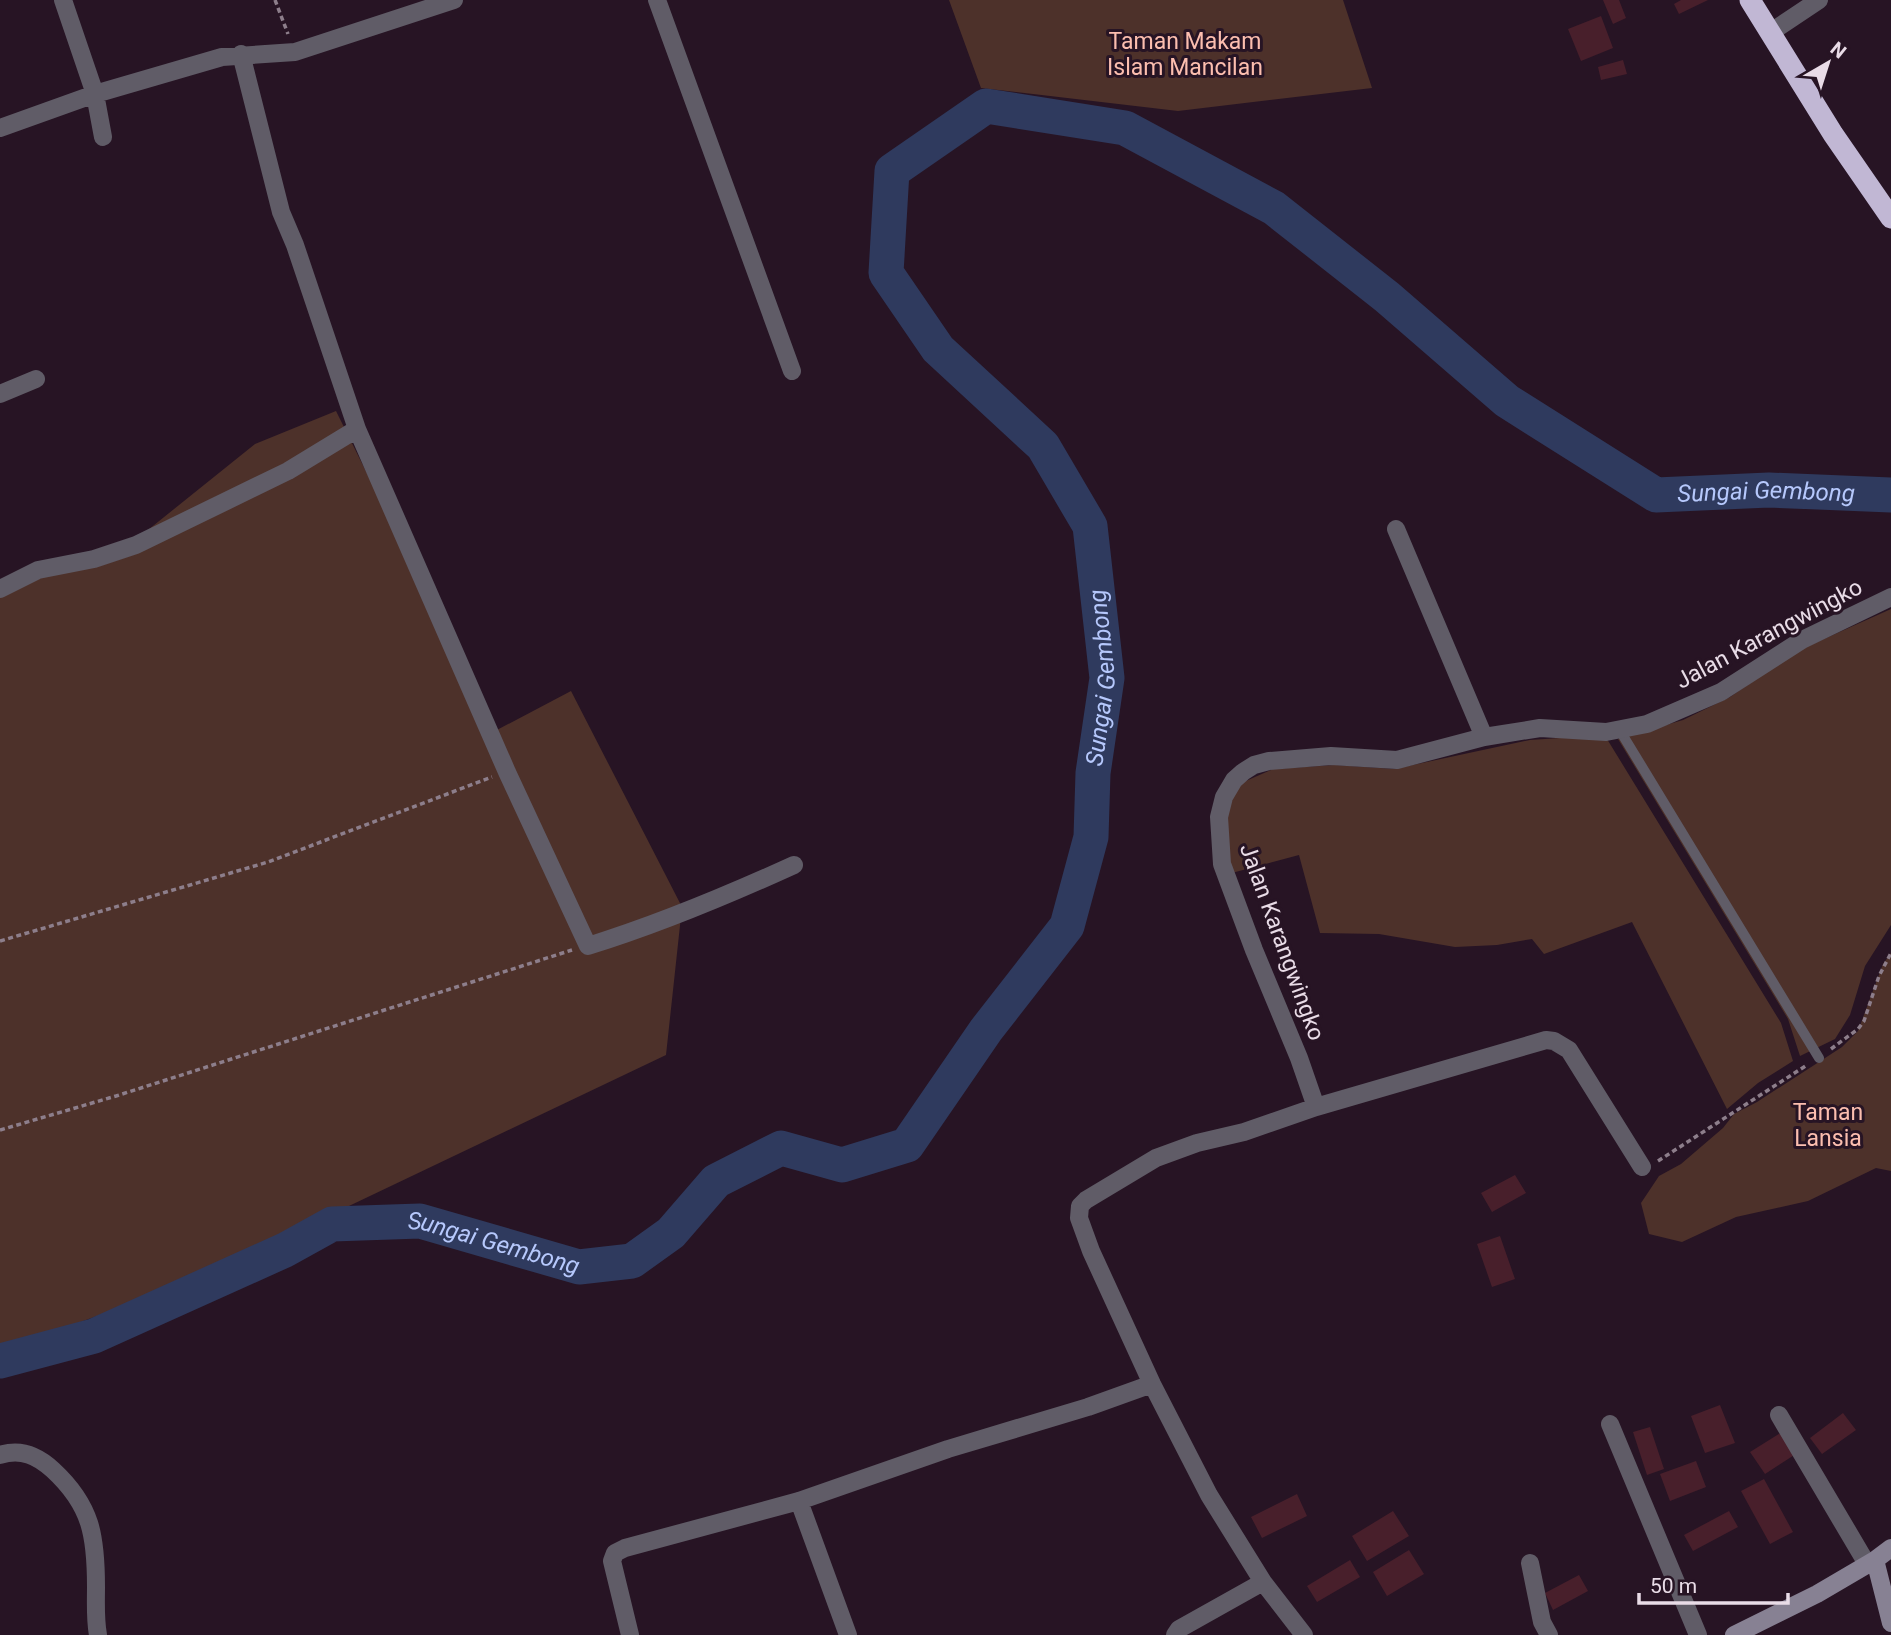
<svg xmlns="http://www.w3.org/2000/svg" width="1891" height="1635" font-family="Roboto,sans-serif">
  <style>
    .green { fill: #4d312a }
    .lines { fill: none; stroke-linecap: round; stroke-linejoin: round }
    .river { stroke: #2f3a5e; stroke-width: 35 }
    .building { fill: #481f2b }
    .path { stroke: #8d7e8b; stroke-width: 3.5; stroke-dasharray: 5 3.5; stroke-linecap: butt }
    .lane { stroke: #605c67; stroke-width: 10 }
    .street { stroke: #605c67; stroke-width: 18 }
    .secondary { stroke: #878193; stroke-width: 18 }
    .highway { stroke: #c1b7d4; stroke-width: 21 }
    .labels { text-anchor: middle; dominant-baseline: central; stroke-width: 6; stroke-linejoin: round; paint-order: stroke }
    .park-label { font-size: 23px; fill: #fcbeaf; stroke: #271424 }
    .street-label { font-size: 23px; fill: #e9dce7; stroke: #271424 }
    .water-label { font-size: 24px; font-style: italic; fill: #b6c8fc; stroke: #271424 }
  </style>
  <rect width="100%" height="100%" fill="#271424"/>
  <path class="green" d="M949,0h394l29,88 -194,23 -197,-23z
    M336,411l159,320 76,-40 111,216 -16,148 -483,230 -183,66v-770l128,-35 127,-102z
    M1891,609v316l-26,41 -15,49 -15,24 -35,17 -12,-37 -170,-280 65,-19 47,-23 67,-46z
    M1574,737l33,2 174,284 12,38 -35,22 -31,26 -95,-187 -88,32 -12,-15 -35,6 -42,2 -76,-13 -59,-1 -21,-78 -71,19 -6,-52 17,-38 34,-15 62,-4 59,4 136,-29z
    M1891,953v218l-15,-3 -68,33 -72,16 -54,25 -33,-8 -8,-31 18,-27 22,-12 42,-36 11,-14 23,-12 85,-55 16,-16 25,-67z"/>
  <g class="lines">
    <path class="river" id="s1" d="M0,1361l94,-25 191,-86 47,-26 88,-3 159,46 53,-6 39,-28 45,-52 65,-33 61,17 65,-20 79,-115 81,-104 24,-89 2,-64 14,-95 -17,-152 -47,-80 -105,-97 -52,-76 6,-102 94,-65 139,22 149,80 113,89 120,104 149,94 113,-5 122,5"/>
  </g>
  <path class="building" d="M1603,0h16l7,18 -13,6z
    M1681,0h27l-29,14 -5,-10z
    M1601,16l12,32 -32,13 -13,-32z
    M1623,60l4,14 -26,6 -3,-13z
    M1515,1175l11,18 -34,19 -11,-19z
    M1500,1236l15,43 -23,8 -15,-43z
    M1720,1405l15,38 -30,10 -14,-37z
    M1843,1413l13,17 -34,24 -12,-16z
    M1650,1427l14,42 -17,6 -14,-43z
    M1785,1430l14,22 -34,22 -15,-22z
    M1696,1461l10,26 -36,14 -10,-27z
    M1764,1479l29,53 -23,12 -29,-53z
    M1297,1494l10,22 -45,22 -11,-21z
    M1393,1511l16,25 -42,25 -15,-25z
    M1729,1511l9,16 -45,24 -9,-16z
    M1409,1550l15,24 -37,22 -14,-24z
    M1350,1560l10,17 -43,25 -10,-16z
    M1579,1575l9,16 -35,19 -8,-17z"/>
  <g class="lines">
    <path class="path" d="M275,0l13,34
      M0,941l268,-79 224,-85
      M1831,1049l27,-20 6,-8 15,-45 12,-23
      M0,1130l116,-34 456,-146
      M1658,1161l149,-96"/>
    <path class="lane" d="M1619,729l200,329"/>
    <path class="street" d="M63,0l32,94 8,43
      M657,0l135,371
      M1771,32l48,-32
      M241,54l40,158 14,33 62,184 150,343 81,174c71,-22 138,-50 206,-81
      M0,128l95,-34 127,-37 73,-5 159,-52
      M0,394l36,-15
      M1396,529l88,208
      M0,589l38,-19 56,-11 42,-14 152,-74 69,-42
      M1316,1107l-17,-49 -45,-108 -32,-86 -3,-47 5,-20 10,-17 9,-8 11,-7 15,-4 62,-5 66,4 87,-23 56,-9 66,4 41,-8 74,-32 81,-52 89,-43
      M1779,1415l88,149
      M1610,1424l88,211
      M0,1455c21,-7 38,1 53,15 39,36 43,67 43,117 0,16 -1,32 2,48
      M799,1501l49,134
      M1530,1563l12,59 7,13
      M630,1635l-18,-74 3,-8 10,-5 174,-47 149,-52 140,-42 64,-23
      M1175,1635l4,-6 84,-47
      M1304,1635l-41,-53 -54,-87 -57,-111 -61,-133 -12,-33 1,-12 6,-6 70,-42 41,-15 47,-11 72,-25 230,-67 8,1 15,9 73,117"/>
    <path class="secondary" d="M1891,1548l-16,12 16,63
      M1734,1635l83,-41 58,-34"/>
    <path class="highway" d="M1750,0l83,134 58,84"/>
  </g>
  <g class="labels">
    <g class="park-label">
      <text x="1185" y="41">Taman Makam<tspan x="1185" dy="26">Islam Mancilan</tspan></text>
      <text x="1828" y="1112">Taman<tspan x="1828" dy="26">Lansia</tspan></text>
    </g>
    <g class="street-label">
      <text transform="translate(1769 634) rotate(-28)">Jalan Karangwingko</text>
      <text transform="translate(1282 942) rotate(70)">Jalan Karangwingko</text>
    </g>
    <g class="water-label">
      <text stroke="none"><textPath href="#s1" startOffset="3108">Sungai Gembong</textPath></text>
      <text stroke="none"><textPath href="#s1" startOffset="1512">Sungai Gembong</textPath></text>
      <text stroke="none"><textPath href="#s1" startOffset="525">Sungai Gembong</textPath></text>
    </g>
  </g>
  <g transform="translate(1828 63) rotate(39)" stroke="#271424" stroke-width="5" paint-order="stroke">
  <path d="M0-5L12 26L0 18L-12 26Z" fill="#e9dce7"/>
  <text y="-10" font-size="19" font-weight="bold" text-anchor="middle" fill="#e9dce7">N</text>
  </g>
  <path d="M1639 1593v10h149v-10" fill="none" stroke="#e9dce7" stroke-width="3.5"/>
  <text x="1650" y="1593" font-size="21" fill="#e9dce7" stroke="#271424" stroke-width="5" paint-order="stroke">50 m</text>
</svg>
